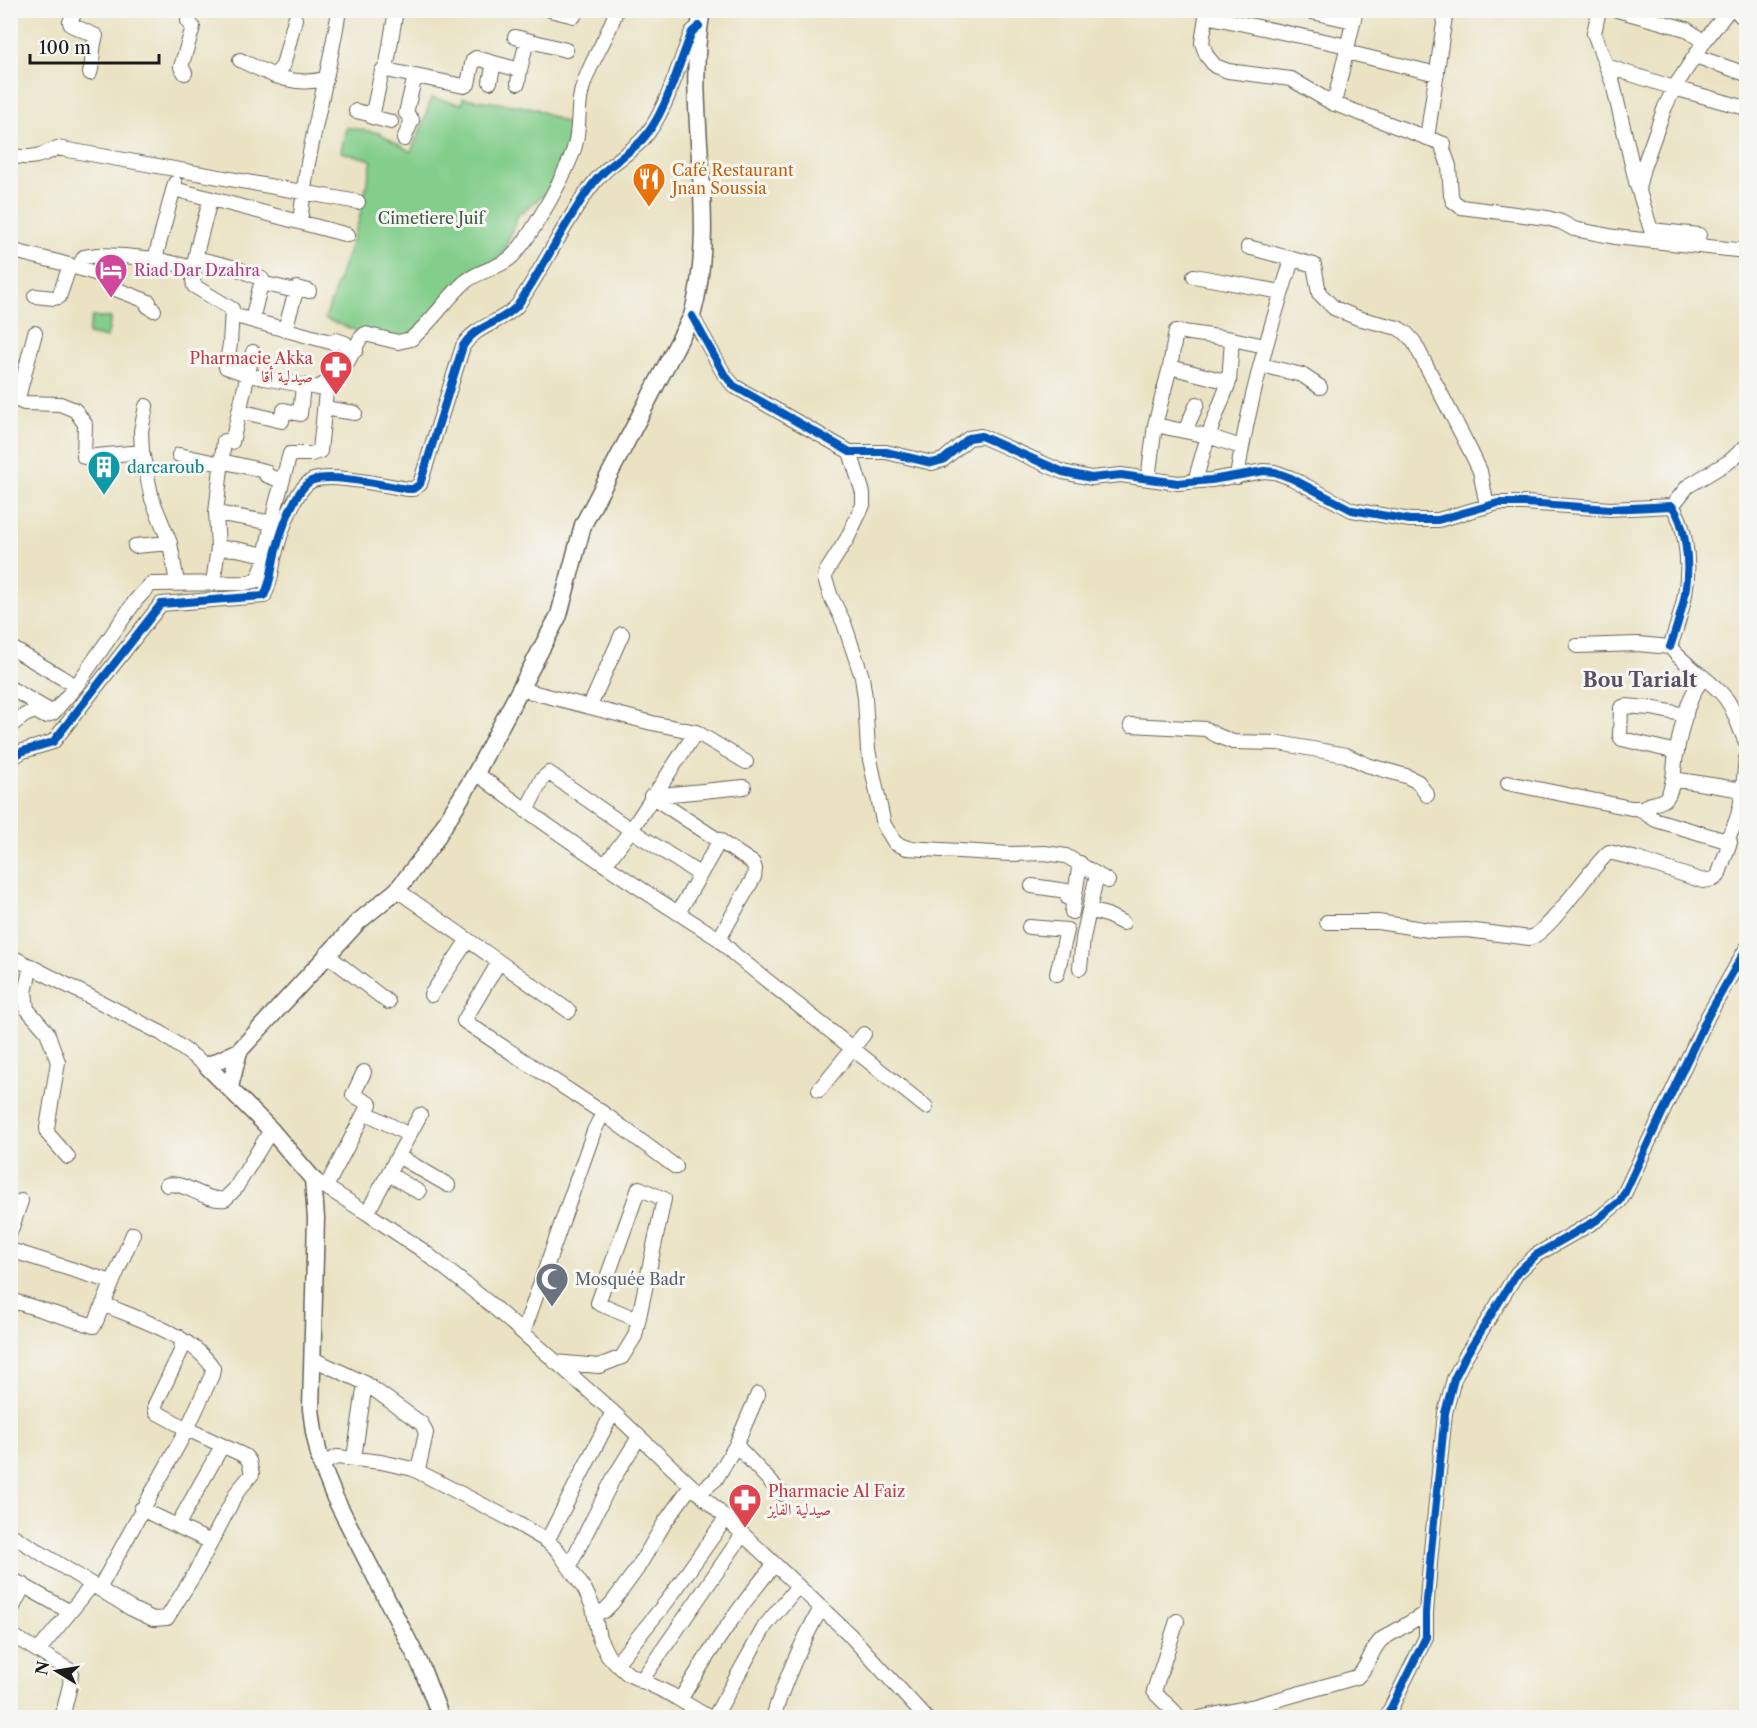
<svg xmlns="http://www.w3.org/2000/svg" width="1757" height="1728" font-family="'Libre Caslon Text',Amiri,serif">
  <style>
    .green { fill: #83ce8b; stroke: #507554; stroke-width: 1.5 }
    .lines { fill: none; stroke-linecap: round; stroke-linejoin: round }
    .minor-casing { stroke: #646156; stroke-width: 16 }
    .major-casing { stroke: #646156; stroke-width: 19 }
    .minor { stroke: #fff; stroke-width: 14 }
    .major { stroke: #fff; stroke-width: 16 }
    .cycleway-casing { stroke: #f6f6f2; stroke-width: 11 }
    .cycleway { stroke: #0057b8; stroke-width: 8 }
    .labels { text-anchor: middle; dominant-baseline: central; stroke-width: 6; stroke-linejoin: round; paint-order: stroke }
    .food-label { font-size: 16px; fill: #c56008; stroke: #f6f6f2; text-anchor: start }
    .park-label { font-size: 16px; fill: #405a43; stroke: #f6f6f2 }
    .hotel-label { font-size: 16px; fill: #b23c85; stroke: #f6f6f2; text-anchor: start }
    .health-label { font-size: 16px; fill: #be3a42; stroke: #f6f6f2; text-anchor: end }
    .culture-label { font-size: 16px; fill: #0d838f; stroke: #f6f6f2; text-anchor: start }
    .worship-label { font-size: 16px; fill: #5b616d; stroke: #f6f6f2; text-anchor: start }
    .quarter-label { font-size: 20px; font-weight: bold; fill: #585166; stroke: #f6f6f2 }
  </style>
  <rect width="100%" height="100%" fill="#f6f6f2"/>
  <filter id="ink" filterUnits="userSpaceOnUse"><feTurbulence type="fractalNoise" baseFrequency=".0167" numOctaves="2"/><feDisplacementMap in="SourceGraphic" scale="12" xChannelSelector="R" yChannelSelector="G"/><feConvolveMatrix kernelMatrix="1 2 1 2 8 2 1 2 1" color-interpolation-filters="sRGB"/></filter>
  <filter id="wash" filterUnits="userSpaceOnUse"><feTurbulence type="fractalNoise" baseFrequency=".008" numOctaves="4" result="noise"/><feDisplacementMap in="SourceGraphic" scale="24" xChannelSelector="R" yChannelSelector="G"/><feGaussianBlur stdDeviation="1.35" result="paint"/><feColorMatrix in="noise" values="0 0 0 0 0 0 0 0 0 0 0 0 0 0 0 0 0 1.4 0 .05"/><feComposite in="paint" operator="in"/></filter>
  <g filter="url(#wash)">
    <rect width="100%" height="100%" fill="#eae2c2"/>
    <path class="green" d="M431,98l31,6 1,-6 71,10 38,18 -1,6 5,2 -23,54 -35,27 -15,39 -99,85 -44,-7 -35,-13 34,-99 13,-60 -31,-8 5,-25 33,6 32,19 13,-31z
      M92,317l19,1 -4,20 -19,-4z"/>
  </g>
  <g filter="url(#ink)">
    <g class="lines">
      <g class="minor-casing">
        <path id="minor" d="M76,10l-6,12 1,3 25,11c-5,13 -2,24 -6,37
          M550,10l24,6 1,-6
          M1207,10l-5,33 5,13 8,10 13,5 63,8 41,24 112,41 -1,5 6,17 2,29 2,6 8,6 86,11 14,4 13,7 41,8 131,14
          M1303,10l50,11
          M1599,10l-5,23 19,51 24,102
          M1617,10l69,19 18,13
          M1736,10l4,5 6,3
          M10,14l1,-4
          M1206,16l142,30
          M515,37l51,13
          M1346,52l91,22
          M1695,56l51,18
          M240,60c29,14 52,27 85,19
          M1606,66l68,22 72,20
          M386,70l78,16 4,-2 5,-24 3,-2 44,12 -2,13
          M520,70l7,-30
          M185,73l-4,-6 12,-40 -5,-6 1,-11
          M274,76l9,-10 12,-47
          M490,82l4,-19
          M1334,104l22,-94
          M356,111l17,4
          M391,122l-19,-5 10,-46 4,-1 10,-60
          M1427,138l19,-128
          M404,139l8,-19 -6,-7 9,-37
          M10,155c18,5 32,1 47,-7l301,54
          M174,189l174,46
          M210,201c-5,19 -21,68 -16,85l38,23 -2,35 -4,23 23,8 69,13 24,-16 18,-33 5,-5 33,8 13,-3c21,-17 35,-40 54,-57 13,-11 31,-13 44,-23 19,-15 57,-86 65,-110 7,-21 2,-43 9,-63 8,-27 26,-49 33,-76
          M300,222c3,-23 5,-46 10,-69 9,-48 22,-95 29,-143
          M1699,235l-48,-5 -13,-42 5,-20 22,-61 11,-22 30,-46 23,-29
          M1248,247l66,18 5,28 15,15 24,10 40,10 8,5 8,9 57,110 9,19 7,35
          M10,250l48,12 47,14 7,5 1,7 36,14 -1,4 6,4
          M196,258l40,10 26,11 -10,41
          M155,259l20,-76
          M78,268l6,-11 14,-2 26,1 31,3 39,9
          M1194,276l87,16
          M261,283l35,8
          M35,296l19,2 5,-1 11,-32
          M232,315l102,28 2,-3 9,3 1,4 10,3
          M692,316l32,58 10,12 116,66h36l46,11 11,-3 26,-22 12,-2 82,36 28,6 30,-3 57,8 33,-3 53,-9 11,1 16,6 61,32 58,10h28l60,-17h27l85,6 62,-3c7,9 11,22 13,35 7,39 -2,68 -15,106
          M285,329l12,-41 12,3
          M1261,365l41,10 18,12
          M1170,367l59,15
          M10,396l14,7 36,1 15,6 10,14 -1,33 58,-5 10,47 18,44 7,40
          M18,398l17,-65
          M324,408l31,5
          M239,411l43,10 2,-11 16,4 3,-28
          M1155,425l53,11 33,11
          M1185,431l12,-27
          M142,452l-1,-21 5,-25
          M850,452l13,41v12l-16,34 -21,33 -1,7 6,18 13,26 18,54 3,21 3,52 16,75 11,18 12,5 104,6 34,-1 21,3 42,25
          M179,455l42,9
          M221,461l44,10 1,4 16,6
          M1237,477c11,-74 32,-146 55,-217
          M1148,479l7,-54 15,-58 6,-36 56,8 33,7
          M1195,481l13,-45 21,-54 3,-43
          M1672,506l16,-20 42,-25 16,-15
          M216,513l57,10
          M135,546l35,-3
          M218,548l18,1 30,6
          M213,583l5,-35 -2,-35 8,-72 8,1 21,-90
          M1577,646l61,-2 32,3c15,19 37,30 53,48 12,13 15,32 23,47
          M10,647l66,39
          M10,688l38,22
          M520,689l132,34 44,9 50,30
          M590,706l32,-72
          M1131,725l75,4 10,6 17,7 46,1 67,12 21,10 39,11 12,6 9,13
          M10,726l15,-11 10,-4 9,5 9,-3 23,-27 60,-86 15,-16 94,-1 13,-3 5,-14 13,-62 14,-50h21l9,-3 7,-69
          M1677,752l-55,-13 -2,-3 1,-28 4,-2 26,2 35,7
          M10,759l13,-8 30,-9 108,-138 103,-8c9,-18 7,-31 13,-49 5,-18 18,-57 34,-66 19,-9 75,5 97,8h5l7,-5 43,-138c14,-22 37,-22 54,-40 26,-37 45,-79 72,-117 16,-23 35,-31 53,-49 24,-26 36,-75 50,-108l7,-6
          M476,773c78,59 160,114 243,166l16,16 191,152
          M1673,779l70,11
          M1508,783l123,25h12c5,-6 18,-3 24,-11 6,-9 7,-25 8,-36 4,-23 12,-68 29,-83
          M651,796l102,67 2,6 -1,8 -35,62
          M651,796l93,-9
          M1643,808l-2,1 1,2 14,9 74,22 -2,-5c15,-22 15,-53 18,-79
          M526,811l16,-32 7,-6 82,57 68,44
          M605,865l26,-35 65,-98
          M1032,886l35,5 1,7 5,1
          M397,890l172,121
          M1089,910l18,5 16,8
          M1072,912l8,-49
          M678,913l42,-73
          M1327,922h51l57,9 32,-1 63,8c22,-8 57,-67 79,-86l28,7 66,22 11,-2 4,-3 12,-34
          M1029,927l38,3 -10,44
          M326,954l62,48
          M10,956l151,77 46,33
          M499,962l-35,59 139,92 73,54
          M31,966l-6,26 2,17 20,23 11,30 -11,66 1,6 20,23
          M1080,968l3,-30 14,-64
          M431,995l36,-54
          M364,1072l-11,23 17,9 -5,8
          M819,1090l45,-56
          M398,1156l50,29
          M389,1174l30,18
          M313,1179l54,34 55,37 67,53 124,109 236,222 77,84
          M167,1185c16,-5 38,17 58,14l10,-10 36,-59
          M326,1187l39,-75 44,23
          M367,1213l53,-98
          M10,1233l11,-32
          M10,1250l102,32
          M10,1300l84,26 39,-92
          M523,1333l71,-202 9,-18
          M313,1359l52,24 57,41 4,9 -8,37
          M555,1362l44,4 23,-9 13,-21 29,-137 -25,-11 -41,115 40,17
          M736,1445l46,49
          M354,1458l11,-75
          M321,1464l16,-7 44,5 32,7 95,49 39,23 11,10 27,39 8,17 6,31 9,18 20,18 42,20 40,24
          M699,1493l17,-14 20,-34 22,-51
          M141,1509l70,33
          M177,1526l45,-80
          M10,1534l120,74 23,11 14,-1 28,-45 42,-81 15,-18 -3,-13 -4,-5 -58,-27 -31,-17 -1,-7 27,-56 -1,-8 -3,-5
          M547,1541l66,-129
          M569,1567l44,-88 26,-42
          M10,1578l60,34
          M99,1589l88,-160 25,-54 1,-7c-21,-33 -75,-49 -110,-64
          M594,1612l10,-1 8,-8 25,-34 28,-47 26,-36
          M10,1613l14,-28
          M1177,1621l-23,70c6,10 18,15 25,27
          M10,1634l61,37 -1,14 -8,33
          M39,1650l53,-65
          M616,1664l52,-64 58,-82
          M641,1681l102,-147
          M680,1700c29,-48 58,-93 95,-136
          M714,1718l51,-92 33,-40
          M773,1718c12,-40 28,-74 48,-110
          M1199,1718l56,-12 102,-29c12,-10 13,-27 25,-38l44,-26
          M1386,1718l40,-81v-24l5,-62 14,-138 9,-34 11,-22 52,-84 19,-18 61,-35 23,-19 5,-9 83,-176 38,-67"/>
      </g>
      <g class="major-casing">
        <path id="major" d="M230,1087l9,-36
          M441,1718l-20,-52 -86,-168 -14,-34 -7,-32 -3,-23 5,-191 -3,-39 -42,-49 -64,-64 32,-15 119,-129 39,-32 35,-45 44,-72 83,-158 24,-90 109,-209c28,-100 -9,-205 10,-306"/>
      </g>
      <use href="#minor" class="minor"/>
      <use href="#major" class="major"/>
      <g class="cycleway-casing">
        <path id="cycleway" d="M692,316l32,58 10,12 116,66h36l46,11 11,-3 26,-22 12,-2 82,36 28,6 30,-3 57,8 33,-3 53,-9 11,1 16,6 61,32 58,10h28l60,-17h27l85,6 62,-3c7,9 11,22 13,35 7,39 -2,68 -15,106
          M10,759l13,-8 30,-9 108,-138 103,-8c9,-18 7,-31 13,-49 5,-18 18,-57 34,-66 19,-9 75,5 97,8h5l7,-5 43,-138c14,-22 37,-22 54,-40 26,-37 45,-79 72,-117 16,-23 35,-31 53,-49 24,-26 36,-75 50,-108l7,-6
          M1386,1718l40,-81v-24l5,-62 14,-138 9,-34 11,-22 52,-84 19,-18 61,-35 23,-19 5,-9 83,-176 38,-67"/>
      </g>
      <use href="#cycleway" class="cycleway"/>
    </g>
  </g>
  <defs>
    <g id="restaurant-pin" transform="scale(1.725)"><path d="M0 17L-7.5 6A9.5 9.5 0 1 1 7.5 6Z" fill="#e8710a" stroke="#f6f6f2"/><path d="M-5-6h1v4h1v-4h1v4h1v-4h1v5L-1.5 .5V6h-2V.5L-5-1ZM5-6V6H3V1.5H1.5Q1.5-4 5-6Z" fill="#fff"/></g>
    <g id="hotel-pin" transform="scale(1.725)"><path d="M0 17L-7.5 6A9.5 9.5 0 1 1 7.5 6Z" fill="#d1479c" stroke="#f6f6f2"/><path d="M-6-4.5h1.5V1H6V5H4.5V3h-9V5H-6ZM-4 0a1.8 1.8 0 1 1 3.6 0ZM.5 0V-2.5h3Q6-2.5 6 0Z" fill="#fff"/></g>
    <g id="pharmacy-pin" transform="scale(1.725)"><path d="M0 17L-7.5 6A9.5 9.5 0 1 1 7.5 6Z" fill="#e0444e" stroke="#f6f6f2"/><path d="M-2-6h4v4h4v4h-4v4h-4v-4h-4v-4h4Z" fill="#fff"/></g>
    <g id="building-pin" transform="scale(1.725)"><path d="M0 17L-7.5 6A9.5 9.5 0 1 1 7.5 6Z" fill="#0f9aa8" stroke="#f6f6f2"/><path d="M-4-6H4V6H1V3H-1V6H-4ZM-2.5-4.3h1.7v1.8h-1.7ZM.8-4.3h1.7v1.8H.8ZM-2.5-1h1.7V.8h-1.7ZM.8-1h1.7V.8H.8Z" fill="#fff"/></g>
    <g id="mosque-pin" transform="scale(1.725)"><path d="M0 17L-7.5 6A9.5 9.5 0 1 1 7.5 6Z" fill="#6b7280" stroke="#f6f6f2"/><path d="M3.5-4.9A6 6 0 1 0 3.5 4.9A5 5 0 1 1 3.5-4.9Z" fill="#fff"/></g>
  </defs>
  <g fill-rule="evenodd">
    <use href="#restaurant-pin" x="649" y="179"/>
    <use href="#hotel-pin" x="111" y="270"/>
    <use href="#pharmacy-pin" x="336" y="367"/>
    <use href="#building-pin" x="104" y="467"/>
    <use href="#mosque-pin" x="552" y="1279"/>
    <use href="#pharmacy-pin" x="745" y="1500"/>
  </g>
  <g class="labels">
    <g class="food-label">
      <text x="672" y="170">Café Restaurant<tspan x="672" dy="18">Jnan Soussia</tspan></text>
    </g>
    <g class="park-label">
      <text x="431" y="218">Cimetiere Juif</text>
    </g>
    <g class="hotel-label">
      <text x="134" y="270">Riad Dar Dzahra</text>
    </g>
    <g class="health-label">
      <text x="313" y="358">Pharmacie Akka<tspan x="313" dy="18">صيدلية أقا</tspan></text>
      <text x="768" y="1491" text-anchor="start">Pharmacie Al Faiz<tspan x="768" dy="18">صيدلية الفايز</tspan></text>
    </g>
    <g class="culture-label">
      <text x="127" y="467">darcaroub</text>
    </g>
    <g class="worship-label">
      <text x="575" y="1279">Mosquée Badr</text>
    </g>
    <g class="quarter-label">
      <text x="1640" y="680">Bou Tarialt</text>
    </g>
  </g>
  <rect width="1757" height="1728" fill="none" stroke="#f6f6f2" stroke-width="36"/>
  <g transform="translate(57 1671) rotate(281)" stroke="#f6f6f2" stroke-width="4.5" paint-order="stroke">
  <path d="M0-4.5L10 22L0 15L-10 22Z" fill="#1c1c1c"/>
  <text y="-9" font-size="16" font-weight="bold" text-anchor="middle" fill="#1c1c1c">N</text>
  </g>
  <path d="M30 54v9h129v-9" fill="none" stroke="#1c1c1c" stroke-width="3"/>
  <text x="39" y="54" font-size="18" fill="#1c1c1c" stroke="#f6f6f2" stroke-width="4.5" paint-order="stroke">100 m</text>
</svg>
